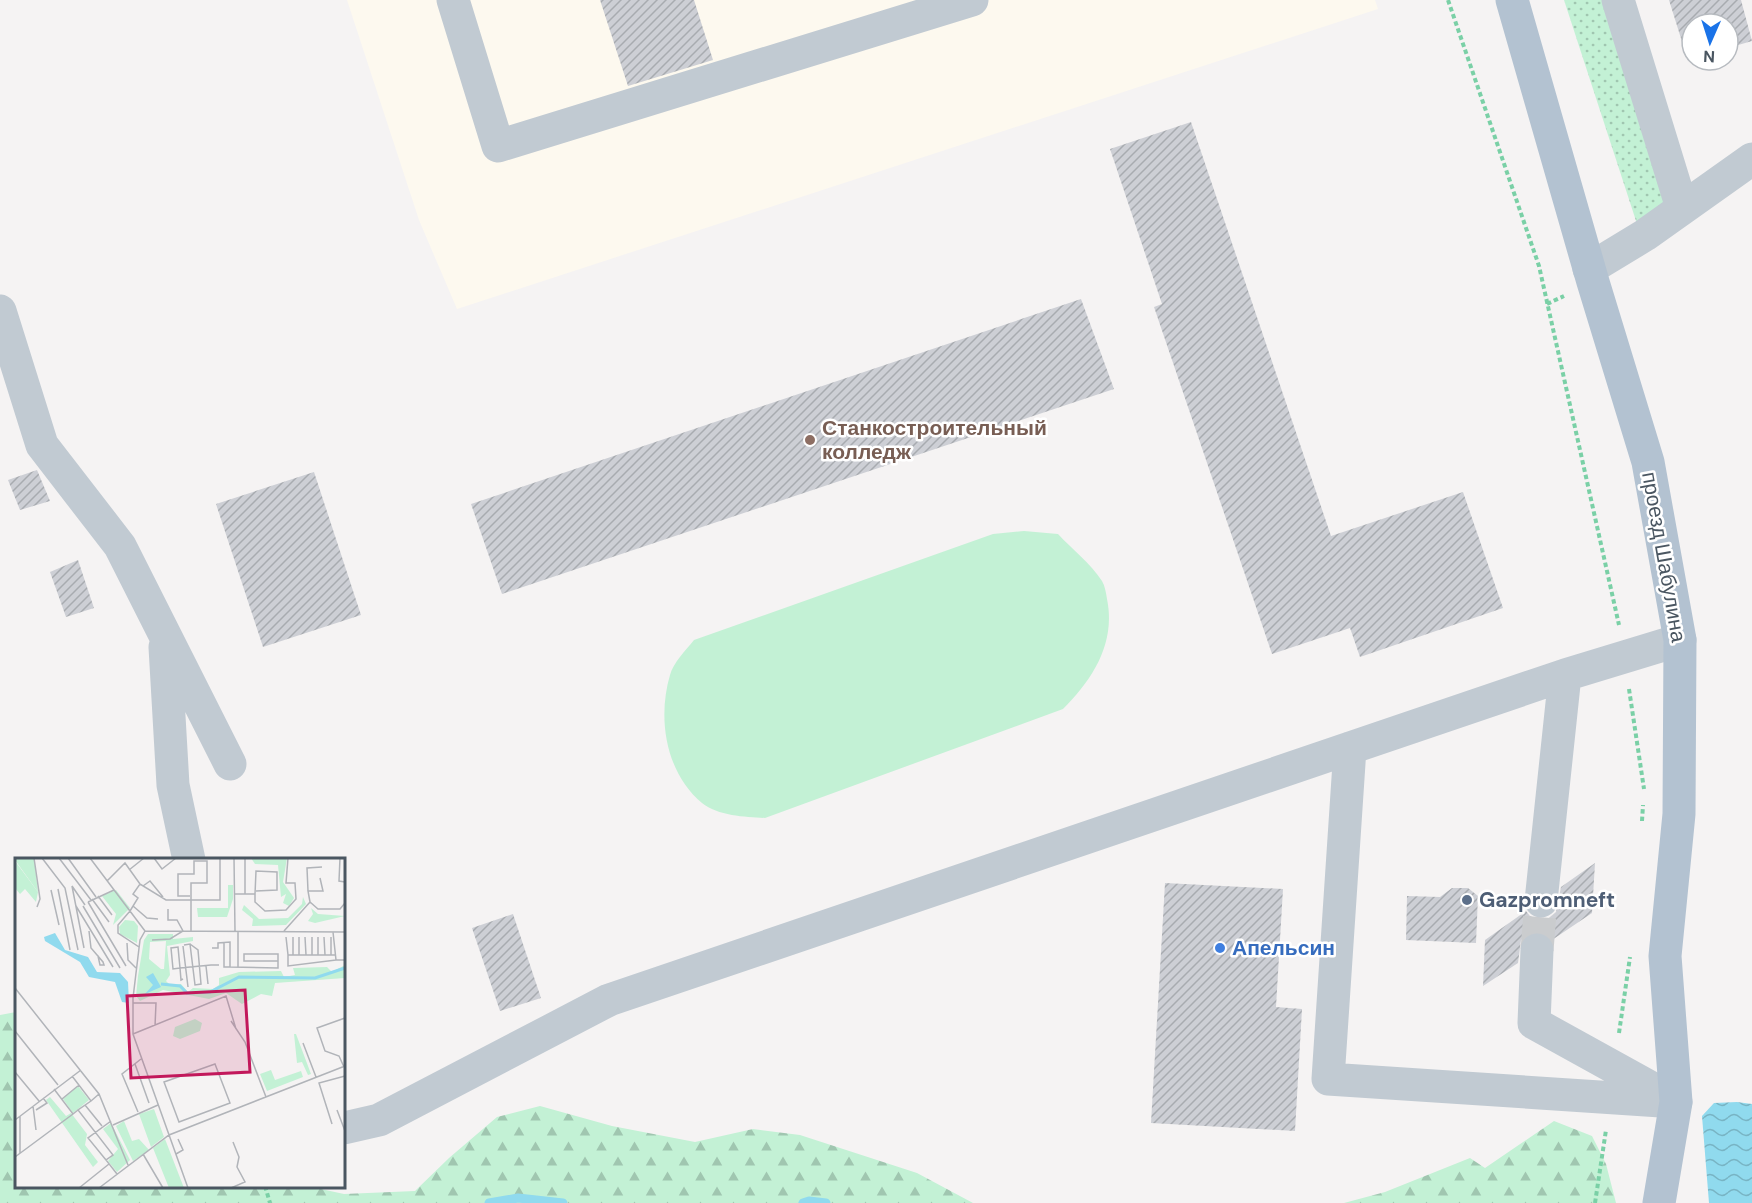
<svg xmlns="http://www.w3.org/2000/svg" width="1752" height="1203" font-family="'DM Sans',sans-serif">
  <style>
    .commercial { fill: #fdf9ef }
    .grass { fill: url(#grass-dots) }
    .forest { fill: url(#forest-firs) }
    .pitch { fill: #c3f1d5 }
    .water { fill: url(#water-waves) }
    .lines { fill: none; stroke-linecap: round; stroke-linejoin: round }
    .stream { stroke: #90daee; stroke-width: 9 }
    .building { fill: url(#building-hatch) }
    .minor-tunnel { stroke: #caccce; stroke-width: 33; stroke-dasharray: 33 16; stroke-linecap: butt }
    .path { stroke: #7ad0a6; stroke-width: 4; stroke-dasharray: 4.5 3; stroke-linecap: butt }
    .minor { stroke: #c1cad2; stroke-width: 33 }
    .major { stroke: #b3c2d1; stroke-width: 33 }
    .education-dot { fill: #8d6e63; stroke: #fff; stroke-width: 2 }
    .service-dot { fill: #5c6f8a; stroke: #fff; stroke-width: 2 }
    .shop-dot { fill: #3f7fe0; stroke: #fff; stroke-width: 2 }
    .labels { text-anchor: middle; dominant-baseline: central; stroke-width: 5; stroke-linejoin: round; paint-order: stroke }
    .education-label { font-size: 21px; font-weight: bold; fill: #785e54; stroke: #fff; text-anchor: start }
    .street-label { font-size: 21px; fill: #4a5661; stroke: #fff }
    .service-label { font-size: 21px; font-weight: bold; fill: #4e5e75; stroke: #fff; text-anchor: start }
    .shop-label { font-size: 21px; font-weight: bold; fill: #366cbe; stroke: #fff; text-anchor: start }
    .inset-river { fill: none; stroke: #90daee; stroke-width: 3 }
    .inset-road { fill: none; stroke: #b1b4b9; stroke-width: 1.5 }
    .view { fill: #c2185b; fill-opacity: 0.15; stroke: #c2185b; stroke-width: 3 }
    .inset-edge { fill: none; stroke: #4a5661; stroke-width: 3 }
  </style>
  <defs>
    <pattern id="grass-dots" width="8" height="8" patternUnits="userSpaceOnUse" patternTransform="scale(1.5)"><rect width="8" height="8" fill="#c3f1d5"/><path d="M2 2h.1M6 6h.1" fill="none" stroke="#a0c6b0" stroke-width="1.8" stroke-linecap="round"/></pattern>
    <pattern id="forest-firs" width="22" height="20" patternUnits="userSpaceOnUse" patternTransform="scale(1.5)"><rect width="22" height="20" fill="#c3f1d5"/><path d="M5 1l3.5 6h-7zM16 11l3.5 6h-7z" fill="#a0c6b0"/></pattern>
    <pattern id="water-waves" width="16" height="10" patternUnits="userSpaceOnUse" patternTransform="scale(1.5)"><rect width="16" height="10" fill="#90daee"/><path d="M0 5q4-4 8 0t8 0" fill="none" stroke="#78b4c4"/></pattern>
    <pattern id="building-hatch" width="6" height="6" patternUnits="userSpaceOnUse" patternTransform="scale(1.5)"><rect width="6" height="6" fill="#cdcfd5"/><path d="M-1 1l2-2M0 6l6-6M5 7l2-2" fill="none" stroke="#a8abb0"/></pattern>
  </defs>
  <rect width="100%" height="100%" fill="#f5f3f3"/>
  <path class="commercial" d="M347,0h1028l3,9 -921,300 -38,-89z"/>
  <path class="grass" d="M1564,0h39l66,208 -30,22z"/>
  <path class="forest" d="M16,1012v174h291l37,8 71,-3 34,-33 48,-41 43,-11 72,20 83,16 58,-13 47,6 117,38 56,30h-973v-188z
    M1554,1121l38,15 14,28 10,39h-272l41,-11 85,-34 15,10z"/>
  <path class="pitch" d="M1024,531l34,3c14,15 33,30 44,47 3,5 4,12 5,18 9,44 -14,80 -44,110l-298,109c-19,-1 -47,-2 -63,-15 -36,-30 -45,-84 -32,-128 3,-12 16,-25 24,-35l299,-106z"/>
  <path class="water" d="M1737,1102l15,2v99h-43l-7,-87 12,-13z"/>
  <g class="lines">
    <path class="stream" d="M489,1203l29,-5 45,5
      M803,1203l6,-2 17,2"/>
  </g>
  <path class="building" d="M600,0h94l19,60 -85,26z
    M1669,0h72l11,41 -24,7v-24h-36v35l-4,2z
    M1191,122l140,414 132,-44 40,116 -143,49 -10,-29 -78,26 -118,-347 8,-3 -52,-155z
    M1081,299l33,90 -612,205 -31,-90z
    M37,470l13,31 -30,9 -12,-30z
    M314,472l47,143 -98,32 -47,-143z
    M78,560l16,48 -28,9 -16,-45z
    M1595,863l-3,50 -40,27 -6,-6 -8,-3 -10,3 -7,6 -3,23 -35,23 2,-46 41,-29 4,5 8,4 11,-2 7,-6 5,-25z
    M1165,883l118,6 -7,118 26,2 -7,122 -144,-8z
    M1452,888h16l10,8 -2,47 -70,-3 1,-44 33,1z
    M513,914l28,84 -41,13 -28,-83z"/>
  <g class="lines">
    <path class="minor-tunnel" d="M1537,950l4,-49"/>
    <path class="path" d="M1448,0l91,266 80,359
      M1547,304l17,-8
      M1629,689l15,100
      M1642,821l1,-16
      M1619,1033l11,-76
      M265,1186l5,17
      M1595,1203l11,-73"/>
    <path class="minor" d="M453,0l45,146 474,-146
      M1618,0l64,208
      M1589,269l56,-34 107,-76
      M0,311l42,134 78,101 110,218
      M165,647l8,138 16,75
      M1350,748l-22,331 348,23
      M1541,901l24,-226
      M1537,950l-3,73 132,73
      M344,1128l35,-8 230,-120 956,-325 115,-35"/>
    <path class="major" d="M1512,0l81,282 55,180 32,178 -1,174 -14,142 11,146 -17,101"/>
  </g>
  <circle class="education-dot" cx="810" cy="440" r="6"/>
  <circle class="service-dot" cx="1467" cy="900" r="6"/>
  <circle class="shop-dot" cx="1220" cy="948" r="6"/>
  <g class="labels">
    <g class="education-label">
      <text x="822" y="428">Станкостроительный<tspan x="822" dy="24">колледж</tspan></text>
    </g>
    <g class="street-label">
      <text transform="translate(1664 557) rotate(80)">проезд Шабулина</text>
    </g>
    <g class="service-label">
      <text x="1479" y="900">Gazpromneft</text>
    </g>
    <g class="shop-label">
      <text x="1232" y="948">Апельсин</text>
    </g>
  </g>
  <g transform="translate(15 858)">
    <rect width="330" height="330" fill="#f5f3f3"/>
    <path d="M0,0h19l4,34 -23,-32zM101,32l14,18 -17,17 3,-11 -14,-18zM110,62l9,1 4,5 -1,17 -17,-9 -1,-7zM63,228l11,14 -16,13 -10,-14zM35,239l16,19 5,-3 16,21 -2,11 13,17 -5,5 -47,-67zM109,263l8,20 7,-2 10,11 -16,11 -17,-35zM96,265l19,37 -13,12 -9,-11 10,-12 -15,-20z" fill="#c3f1d5"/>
    <path d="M236,0h36l-4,24 11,16 -5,8 -6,-3 3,-9 -5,3 -3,-32 -23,-1zM0,3l23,31 -2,10 -11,-13 -5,5 -5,-6zM213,27h5v14l-6,18h-29l-1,-9h31zM288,39l3,7 -20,21 -34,1 1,-7 -11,-9 2,-5 15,14 29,-1 14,-14zM296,50l7,6 27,2 -30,7 -7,-2 5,-7zM133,76h25v5l20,-2v4l-26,5 3,29 -4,6 4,4 11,-1 7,8 5,-4 20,1 6,-4v-7l20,-6 42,-1 3,6 11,-2 -2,-7 34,-1 5,5 13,-7v13l-70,5 -3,13 -11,-2 -19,10 -16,-11 -17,6 -46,-9 -23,11 -4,-5 2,-20 6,-36zM151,83l-2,28h-3l-12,-10 1,-17zM279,176h2l15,40 -3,1 -6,-13 -5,1zM256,212l4,10 26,-9 2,6 -36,14 -7,-17zM139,251l10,28 -13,10 -12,-33zM150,281l19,49h-15l-16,-40z" fill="#c3f1d5" fill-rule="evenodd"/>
    <path d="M180,161l7,4 -2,8 -20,8 -7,-3 2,-9z" fill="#c3f1d5"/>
    <path d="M40,75l10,17 23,7 9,15 23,1 8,9 1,21 -7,-1 -7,-20 -26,-5 -9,-15 -35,-21 -1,-4zM138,115l8,14 -16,7 8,-9 -7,-8z" fill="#90daee"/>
    <path class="inset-river" d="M146,126l19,2 7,7 23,-1 29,-15 76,1 30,-10"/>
    <path class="inset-road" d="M19,0l6,41 -3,8M27,0l23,30 13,62M44,0l32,42M53,0l28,39M75,0l55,73M139,0l8,11 14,-11M219,0l1,73M230,0v36M325,0l-1,23 6,1M114,12l15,-12M92,23l18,-18 15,21M128,28l7,-5 13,16M43,31l12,61M36,32l8,35M293,33l-1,-23 15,-1M220,36h20v8l10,9 21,-1 10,-11 -1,-16h-9l2,-25M240,36l1,-23 21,1v18l-21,1M83,38l14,19M175,38h-12v-22h16v-13h13v22h-16v48M77,41l17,23M73,44l38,64M73,44l26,-12M295,44l-2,-11h15l-3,-13M61,48l37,61M68,48l37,62M118,48l14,12 11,1M115,53l8,-13 -5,-4 7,-10 26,16h54v-42M115,53l-12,14v8l21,14M74,73l2,17 12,14 1,3h-4l-2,-9M130,73l-5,9 -7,58v36l55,154M130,73l200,1M269,73l26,-29 8,7h22l5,-6M223,74v35M318,74l3,28h8M271,79l2,18M278,79v18M284,79v18M290,79l1,18M297,79v18M303,79v18M309,79l1,18M316,79v18M137,82l18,-1 13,-8 -6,-11h-9v-11M209,84v25h6M112,85l1,17 8,8M169,87l6,-1 5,41 6,-1 -3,-34 -8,-6M168,88l5,41M69,90l-12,-62 13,19M197,90h6v-5l12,-1v25l48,1v-14h-34v7h34M321,97h-48v11l48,-6M191,108l2,18M168,121l-2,1 -1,-12 -2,-21 -7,1 2,21 7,-1 31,-3h8M0,130l84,106 29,71M118,145h23l-1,23M216,163l14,21 21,55M0,173l43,54M118,176l93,-38 10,33M288,185l13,34M120,206l14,39M200,206l15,39 -51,19 -15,-40zM329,209l-5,-11 -14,-5 -8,-23 28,-10M0,214l24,29M57,218l19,25 8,-7M39,231l19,25 5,-4M47,241l17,-14M76,243l-13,9 35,45 -7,5 11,14M70,247l17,21M18,248l3,24M21,252l11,-7 -4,-5M322,252l8,21M123,254l-16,-38 19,-15M0,262l66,-50M317,266l-13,-41 26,-7M98,267l45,-20M5,295v-37M128,296l20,34M161,296l7,-4 -5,-11M0,299l58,-43M91,302l-18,-22 23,-17M64,330l30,-24M84,330l70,-53 176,-69M216,330l14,-6 -8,-15 2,-10 -6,-15"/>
    <path class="view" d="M230,132l5,82 -119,6 -4,-82z"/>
    <rect width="330" height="330" class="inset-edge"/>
  </g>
  <g transform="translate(1710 42) rotate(183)"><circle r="28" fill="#ffffff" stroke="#b7bbc0" stroke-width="1.5"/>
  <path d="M0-4.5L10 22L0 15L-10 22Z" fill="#1a73e8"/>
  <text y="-9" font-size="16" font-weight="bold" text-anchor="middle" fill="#4a5661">N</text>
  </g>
</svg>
